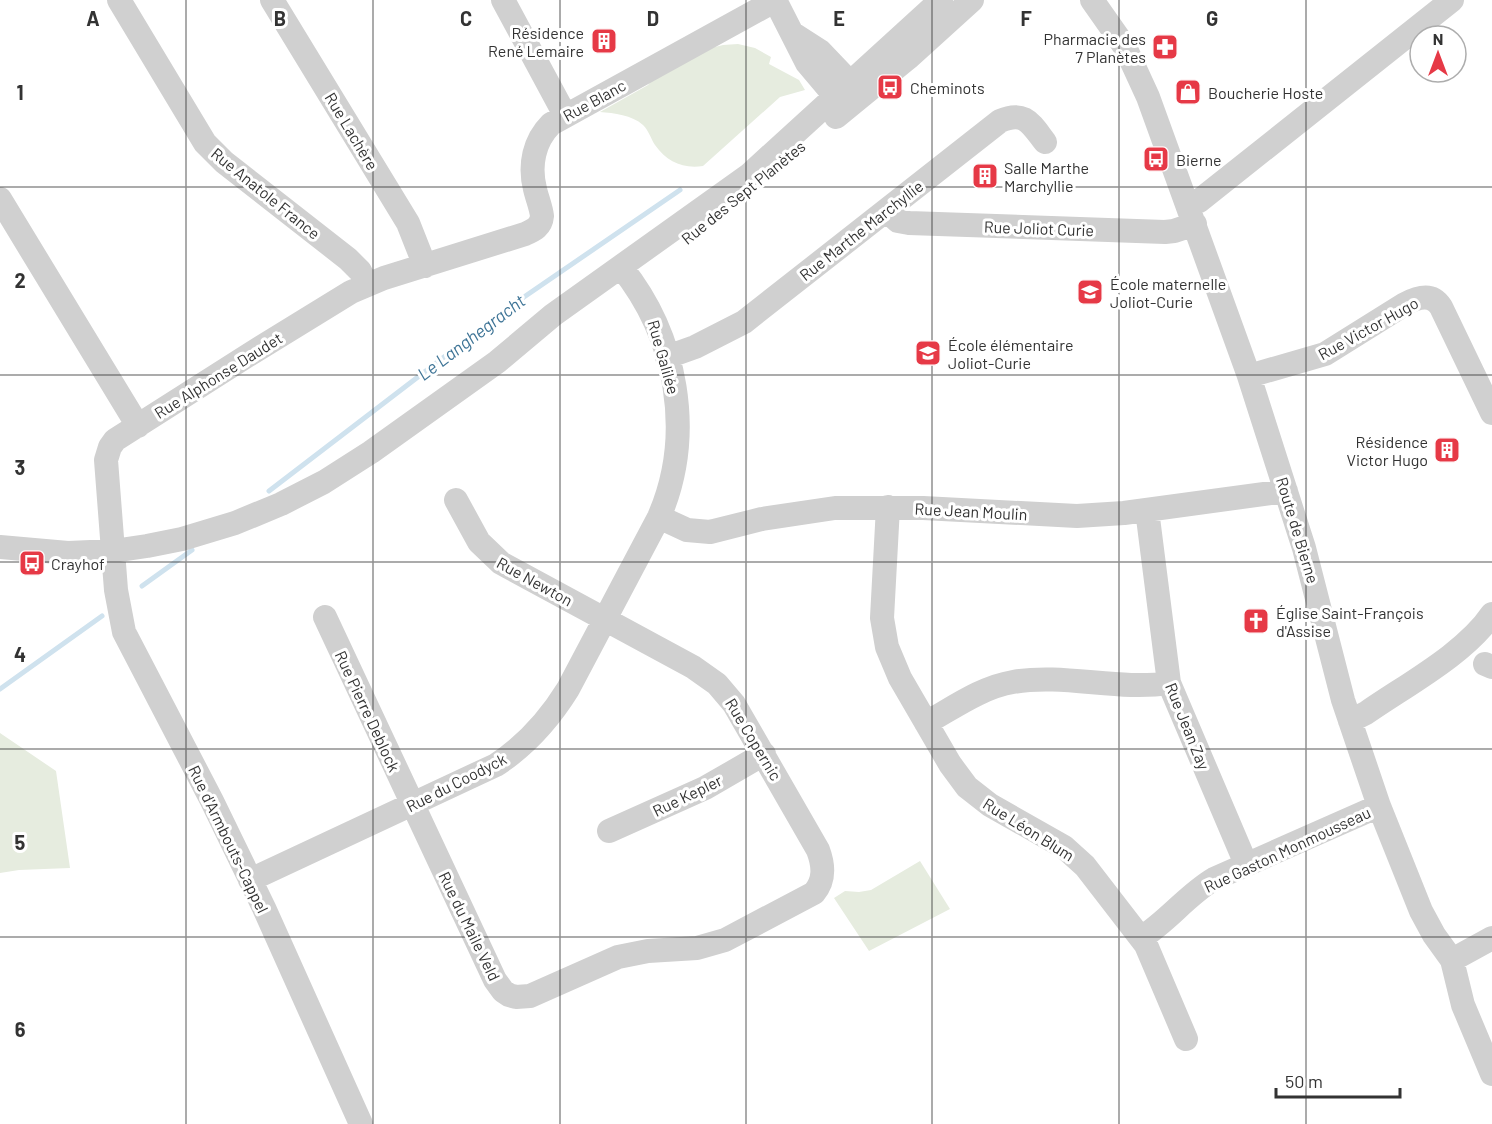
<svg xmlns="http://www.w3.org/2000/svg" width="1492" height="1124" font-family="Barlow,sans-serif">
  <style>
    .green { fill: #e6ecdf }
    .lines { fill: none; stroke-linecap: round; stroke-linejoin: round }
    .stream { stroke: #cfe2ee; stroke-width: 5 }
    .minor { stroke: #d0d0d0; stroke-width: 24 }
    .grid { fill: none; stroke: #333; stroke-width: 1.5; stroke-opacity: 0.55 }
    .labels { text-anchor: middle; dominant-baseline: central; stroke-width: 6; stroke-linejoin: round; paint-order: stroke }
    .poi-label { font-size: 16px; fill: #333; stroke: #fff; text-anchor: start }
    .street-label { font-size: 16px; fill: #333; stroke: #fff }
    .water-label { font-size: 18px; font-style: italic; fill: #3f7597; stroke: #fff }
    .grid-label { font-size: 20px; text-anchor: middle; font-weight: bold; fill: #333; stroke: #fff; stroke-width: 6; stroke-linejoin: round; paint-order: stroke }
  </style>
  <rect width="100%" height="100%" fill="#fff"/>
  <path class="green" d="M738,44l17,4 16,9 -2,7 30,16 6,10 -25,7 -77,69c-20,3 -36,-4 -48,-21 -4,-6 -6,-14 -12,-20 -11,-10 -29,-12 -43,-13l48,-27 8,-10 47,-25 20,-5z
    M0,733l56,38 14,97 -51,2 -19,3z
    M920,861l30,48 -81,42 -35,-53 11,-7 14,1 12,-2z"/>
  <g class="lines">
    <path class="stream" d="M269,491l239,-183 172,-118
      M142,586l50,-36
      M0,689l102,-73"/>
    <path class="minor" d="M119,0l86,143 19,19 124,97 12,12 7,14
      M272,0l136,223 17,43
      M503,0l62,115
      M775,0l32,63 38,45
      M1092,0l33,47 23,50 101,279 55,172 39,152 36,106 42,105 13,24 18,25 11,45 29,69
      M792,33l28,18 41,43
      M836,117l72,-59 64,-58
      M0,199l138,227
      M1188,206l11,-5 253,-201
      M887,211l11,10 11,2 256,9 9,-1 21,-7
      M667,357l28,-10 49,-25 256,-201c25,-11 31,3 45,21
      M1249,376l76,-22 80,-50c13,-7 27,-11 36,3l51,106
      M888,507l-6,111 5,29 13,31 50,86 17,23 23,18 74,42 21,19 61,79 40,94
      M1147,510l22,173 77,181
      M659,517l28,13 23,2 52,-13 73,-11h88l154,8 47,-3 162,-22
      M0,547l68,6 45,-2 34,-5 35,-7 53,-16 46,-19 43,-22 47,-30 126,-90 56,-47 196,-140 192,-175
      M325,617l170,363 8,11 6,4 7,2 14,-1 88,-39 30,-6 49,-3 28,-8 89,-47c11,-13 10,-27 4,-43l-84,-146 -17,-20 -24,-17 -192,-104 -22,-21 -23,-42
      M1485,664l7,3
      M1350,721l16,-8c40,-28 99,-59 126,-99
      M926,723c27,-15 56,-36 87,-41 51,-9 105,9 156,1
      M609,831l96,-43 59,-34
      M250,880l246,-115c29,-19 54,-47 72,-76l91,-172c36,-83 18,-181 -38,-250
      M1141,938c27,-17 46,-43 73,-59l165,-73
      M1452,960l40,-22
      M361,1124l-97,-216 -52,-107 -88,-169 -8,-42 -10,-130 4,-13 5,-7 132,-84 104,-64 33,-14 141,-44c9,-4 16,-7 17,-18 -1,-9 -5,-18 -7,-27 -6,-24 -1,-48 16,-65l225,-124"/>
  </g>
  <path class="grid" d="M186,0v1124M373,0v1124M560,0v1124M746,0v1124M932,0v1124M1119,0v1124M1306,0v1124M0,187h1492M0,375h1492M0,562h1492M0,749h1492M0,937h1492"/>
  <defs>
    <g id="building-square" transform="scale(1.35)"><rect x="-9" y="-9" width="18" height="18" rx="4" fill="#e63946" stroke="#fff"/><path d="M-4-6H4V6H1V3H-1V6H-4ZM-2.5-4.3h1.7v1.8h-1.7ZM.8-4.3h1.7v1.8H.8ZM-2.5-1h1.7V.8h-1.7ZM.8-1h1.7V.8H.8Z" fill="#fff"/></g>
    <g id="pharmacy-square" transform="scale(1.35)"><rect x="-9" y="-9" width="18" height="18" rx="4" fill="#e63946" stroke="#fff"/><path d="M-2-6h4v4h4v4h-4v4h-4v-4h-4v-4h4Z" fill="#fff"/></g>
    <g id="bus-square" transform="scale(1.35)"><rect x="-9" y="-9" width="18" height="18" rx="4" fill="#e63946" stroke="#fff"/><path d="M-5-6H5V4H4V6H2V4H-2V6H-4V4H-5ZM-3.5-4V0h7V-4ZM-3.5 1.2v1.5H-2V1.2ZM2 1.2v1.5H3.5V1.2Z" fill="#fff"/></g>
    <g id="shop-square" transform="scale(1.35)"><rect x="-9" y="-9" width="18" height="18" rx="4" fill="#e63946" stroke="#fff"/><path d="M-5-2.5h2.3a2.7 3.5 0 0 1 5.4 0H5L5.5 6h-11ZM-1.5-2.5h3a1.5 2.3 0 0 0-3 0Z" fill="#fff"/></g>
    <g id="school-square" transform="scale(1.35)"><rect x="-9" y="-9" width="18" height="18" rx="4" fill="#e63946" stroke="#fff"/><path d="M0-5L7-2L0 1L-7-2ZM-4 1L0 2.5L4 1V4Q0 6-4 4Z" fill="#fff"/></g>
    <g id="church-square" transform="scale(1.35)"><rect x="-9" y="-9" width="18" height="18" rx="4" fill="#e63946" stroke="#fff"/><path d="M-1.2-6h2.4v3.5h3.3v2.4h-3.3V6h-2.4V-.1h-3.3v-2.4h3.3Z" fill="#fff"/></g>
  </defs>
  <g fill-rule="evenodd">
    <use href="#building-square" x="604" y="41"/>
    <use href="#pharmacy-square" x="1165" y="47"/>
    <use href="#bus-square" x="890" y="87"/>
    <use href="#shop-square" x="1188" y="92"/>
    <use href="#bus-square" x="1156" y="159"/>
    <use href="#building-square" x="985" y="176"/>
    <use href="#school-square" x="1090" y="292"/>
    <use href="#school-square" x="928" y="353"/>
    <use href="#building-square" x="1447" y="450"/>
    <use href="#bus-square" x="32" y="563"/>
    <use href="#church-square" x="1256" y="621"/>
  </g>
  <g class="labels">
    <g class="poi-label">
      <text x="584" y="32" text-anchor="end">Résidence<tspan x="584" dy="18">René Lemaire</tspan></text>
      <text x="1146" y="38" text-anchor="end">Pharmacie des<tspan x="1146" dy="18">7 Planètes</tspan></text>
      <text x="910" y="87">Cheminots</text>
      <text x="1208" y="92">Boucherie Hoste</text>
      <text x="1176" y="159">Bierne</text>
      <text x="1004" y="167">Salle Marthe<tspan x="1004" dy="18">Marchyllie</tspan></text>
      <text x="1110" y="283">École maternelle<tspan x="1110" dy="18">Joliot-Curie</tspan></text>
      <text x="948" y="344">École élémentaire<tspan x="948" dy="18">Joliot-Curie</tspan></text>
      <text x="1428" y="441" text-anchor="end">Résidence<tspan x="1428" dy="18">Victor Hugo</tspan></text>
      <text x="51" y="563">Crayhof</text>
      <text x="1276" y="612">Église Saint-François<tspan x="1276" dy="18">d'Assise</tspan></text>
    </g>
    <g class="street-label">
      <text transform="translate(594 100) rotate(-29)">Rue Blanc</text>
      <text transform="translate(352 131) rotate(59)">Rue Lachère</text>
      <text transform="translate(743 192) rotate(-39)">Rue des Sept Planètes</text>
      <text transform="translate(266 193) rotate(39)">Rue Anatole France</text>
      <text transform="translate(1039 228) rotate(2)">Rue Joliot Curie</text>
      <text transform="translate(861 230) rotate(-38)">Rue Marthe Marchyllie</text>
      <text transform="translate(1368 328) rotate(-29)">Rue Victor Hugo</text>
      <text transform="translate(664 357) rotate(74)">Rue Galilée</text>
      <text transform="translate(218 375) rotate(-32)">Rue Alphonse Daudet</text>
      <text transform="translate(971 511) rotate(3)">Rue Jean Moulin</text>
      <text transform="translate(1298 530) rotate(73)">Route de Bierne</text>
      <text transform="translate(535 581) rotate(29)">Rue Newton</text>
      <text transform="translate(368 711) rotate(65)">Rue Pierre Deblock</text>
      <text transform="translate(1188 726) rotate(68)">Rue Jean Zay</text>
      <text transform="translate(754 739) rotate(59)">Rue Copernic</text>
      <text transform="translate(456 782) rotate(-27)">Rue du Coodyck</text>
      <text transform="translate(687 795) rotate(-26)">Rue Kepler</text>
      <text transform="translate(1029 829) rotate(32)">Rue Léon Blum</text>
      <text transform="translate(229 839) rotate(64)">Rue d'Armbouts-Cappel</text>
      <text transform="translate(1287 849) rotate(-25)">Rue Gaston Monmousseau</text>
      <text transform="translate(470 926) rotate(64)">Rue du Maile Veld</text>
    </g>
    <g class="water-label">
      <text transform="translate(471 337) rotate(-37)">Le Langhegracht</text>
    </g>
  </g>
  <g class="grid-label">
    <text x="93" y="26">A</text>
    <text x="280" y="26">B</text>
    <text x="466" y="26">C</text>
    <text x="653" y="26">D</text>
    <text x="839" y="26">E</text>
    <text x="1026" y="26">F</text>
    <text x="1212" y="26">G</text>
    <text x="20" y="100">1</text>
    <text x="20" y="288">2</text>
    <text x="20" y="475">3</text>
    <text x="20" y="662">4</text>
    <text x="20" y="850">5</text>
    <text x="20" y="1037">6</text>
  </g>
  <g transform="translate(1438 54)"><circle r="28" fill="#ffffff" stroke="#adadad" stroke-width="1.5"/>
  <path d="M0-4.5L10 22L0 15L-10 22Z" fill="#e63946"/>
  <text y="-9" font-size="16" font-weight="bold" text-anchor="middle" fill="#333333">N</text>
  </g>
  <path d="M1276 1088v9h124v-9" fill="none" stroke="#333333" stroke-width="3"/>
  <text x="1285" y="1088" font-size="18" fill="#333333" stroke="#ffffff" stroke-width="4.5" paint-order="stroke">50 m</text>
</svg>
